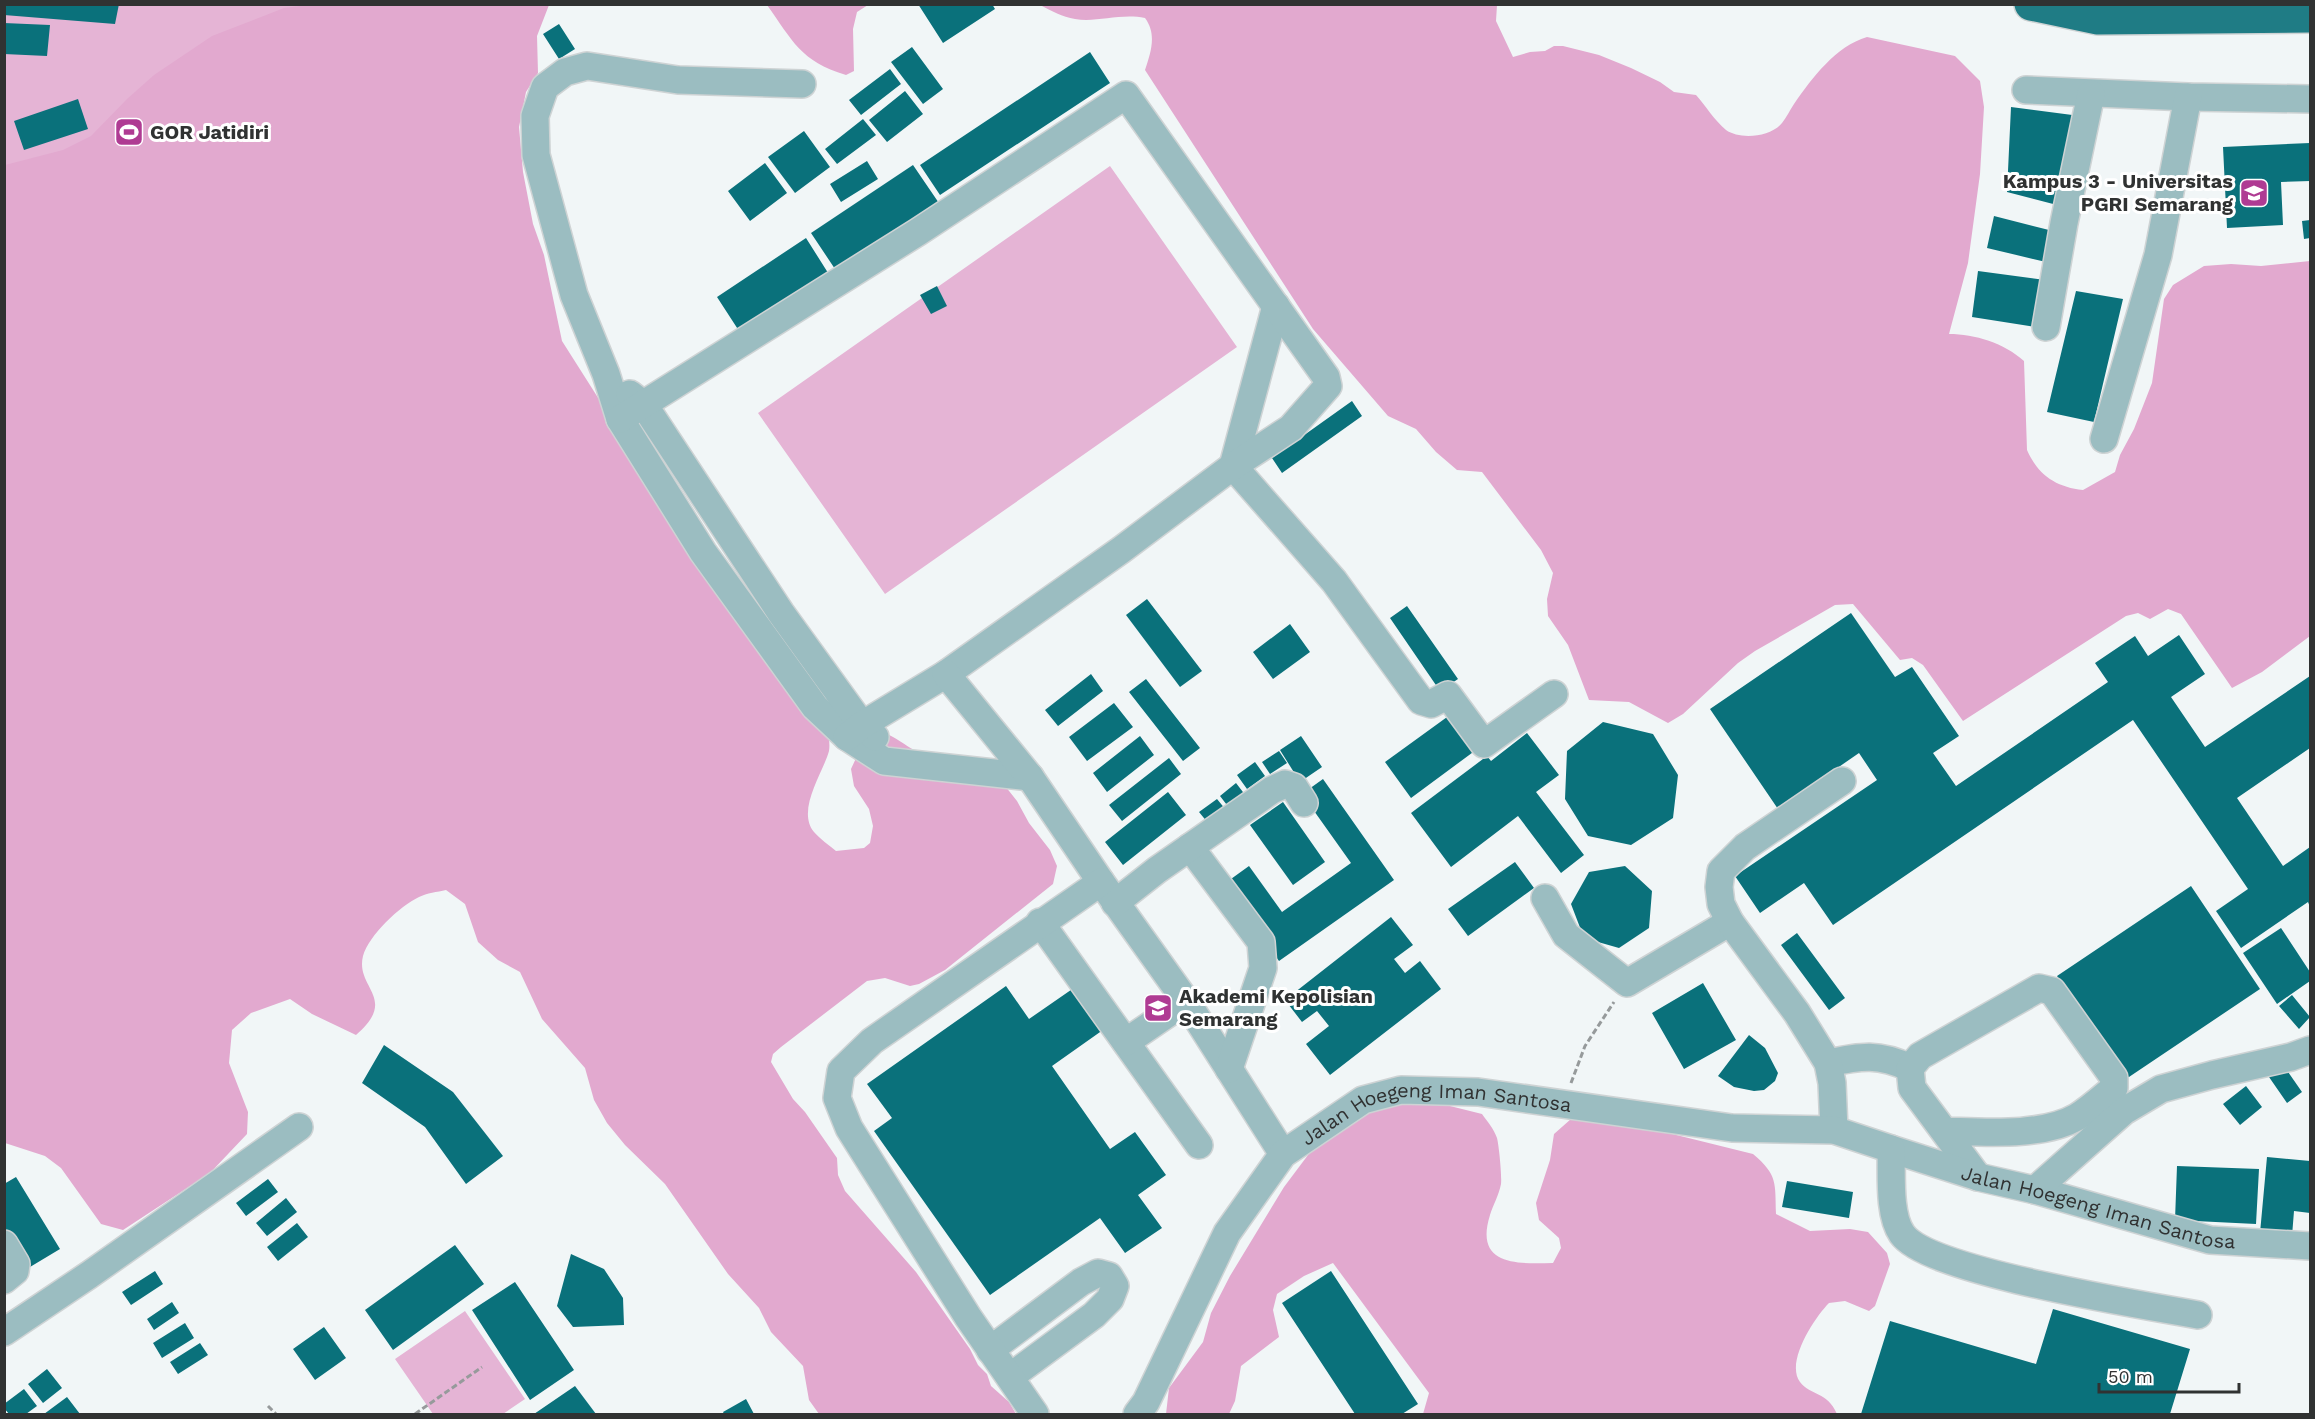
<svg xmlns="http://www.w3.org/2000/svg" width="2315" height="1419" font-family="'Work Sans',sans-serif">
  <style>
    .green { fill: #e5b4d5 }
    .forest { fill: #e2a9cf }
    .building { fill: #0a717b }
    .lines { fill: none; stroke-linecap: round; stroke-linejoin: round }
    .minor-casing { stroke: #ced3d4; stroke-width: 30 }
    .highway-casing { stroke: #ced3d4; stroke-width: 36 }
    .path { stroke: #969a9b; stroke-width: 3; stroke-dasharray: 6 3; stroke-linecap: butt }
    .minor { stroke: #9bbdc1; stroke-width: 27 }
    .highway { stroke: #1f7c85; stroke-width: 33 }
    .labels { text-anchor: middle; dominant-baseline: central; stroke-width: 6; stroke-linejoin: round; paint-order: stroke }
    .poi-label { font-size: 20px; font-weight: bold; fill: #303232; stroke: #fff; text-anchor: start }
    .street-label { font-size: 20px; fill: #303232; stroke: #fff }
  </style>
  <rect width="100%" height="100%" fill="#f1f6f7"/>
  <path class="green" d="M5,5h513l-513,194z
    M1110,166l127,181 -352,247 -127,-181z
    M465,1311l60,88 -22,15h-70l-38,-55z"/>
  <path class="forest" d="M316,4l233,1 -12,31 1,37 -12,19 -7,35 4,45 10,52 11,31 18,86 40,63 226,328c1,6 2,13 1,19 -6,22 -33,59 -15,81 6,7 15,13 22,19l28,-3 6,-5 3,-17 -4,-17 -15,-23 -3,-17 13,-28 20,-8c18,6 46,33 64,32 11,-1 23,-5 34,-8l35,44 12,22 21,27 7,16 -4,18 -108,86 -26,14 -9,2 -25,-8 -18,3 -86,66 -8,7 -2,8 22,37 12,13 32,46 1,17 7,16 71,81 54,77 8,16 9,9 4,12 18,16 7,12h-197l-10,-14 -6,-34 -32,-34 -12,-24 -31,-34 -63,-90 -40,-39 -18,-22 -13,-23 -9,-32 -43,-49 -22,-47 -22,-12 -20,-18 -13,-38 -19,-14c-9,2 -19,3 -27,7 -19,9 -50,38 -56,59 -8,32 36,42 -7,79l-44,-21 -22,-15 -39,14 -19,17 -3,33 19,49 -1,22 -37,39 -87,57 -22,-6 -40,-56 -16,-12 -40,-13v-978l58,-15 28,-14 36,-37 27,-24 58,-39 72,-28z
    M767,5h101l-11,7 -4,17 1,42 -8,4c-46,-14 -53,-34 -79,-70z
    M1040,5h457l-1,16 17,36 17,-5 15,-1 9,-5h9l36,9 32,13 29,14 14,10 22,3c10,11 18,25 30,35 14,10 45,7 56,-7 4,-5 8,-13 12,-19 18,-26 42,-58 73,-67l88,19 25,25 4,26 -4,67 -12,89 -19,71c26,0 55,9 75,27l3,89c11,25 29,37 56,40l32,-18 5,-17 14,-26 18,-46 12,-84 9,-14 31,-19 27,-2 30,2 49,-5v375l-48,36 -30,16 -51,-74 -13,-5 -18,10 -12,-6 -12,3 -163,105 -40,-56 -11,-7 -12,2 -47,-56 -18,1 -80,46 -17,12 -55,51 -15,9 -39,-21 -40,-2 -21,-55 -20,-29 -1,-17 6,-26 -12,-23 -59,-78 -25,-2 -21,-18 -20,-23 -28,-13 -75,-87 -168,-259c6,-18 12,-36 0,-52 -25,-5 -49,5 -70,1 -13,-2 -23,-8 -35,-14z
    M1398,1101h32l52,13c5,7 12,15 15,24 2,8 5,38 4,46 -2,11 -8,21 -11,31 -16,51 27,49 63,48l8,-15 -2,-10 -20,-18 -3,-17 14,-43 4,-26 17,-15 61,5 121,30c25,21 22,29 23,60l34,17 40,-2 18,3 19,21 3,11 -15,42 -6,5 -24,-10 -16,2c-14,14 -44,59 -29,79 11,14 27,9 37,32h-414l6,-21 -96,-130 -29,13 -27,18 -4,16 6,27 -38,29 -6,35 -6,13h-63l3,-26 34,-46 8,-29 19,-37 54,-89 27,-36 46,-40z"/>
  <path class="building" d="M4,4h115l-4,20 -111,-9z
    M918,4h74l3,5 -52,34z
    M4,23l46,2 -3,31 -43,-2z
    M559,24l16,25 -16,10 -16,-25z
    M912,47l31,42 -20,15 -32,-42z
    M1090,52l20,31 -170,112 -20,-30z
    M890,69l11,15 -40,31 -12,-15z
    M905,91l18,23 -36,28 -18,-22z
    M78,99l10,30 -64,21 -10,-29z
    M2011,107l69,9 -23,89 -50,-13z
    M863,119l13,16 -39,29 -12,-15z
    M804,131l26,36 -35,26 -27,-36z
    M2310,143v38l-29,1 2,43 -56,3 -4,-81z
    M867,161l11,18 -37,23 -11,-18z
    M765,163l22,30 -37,28 -22,-30z
    M913,165l30,44 -102,69 -30,-45z
    M1994,216l59,15 -7,31 -59,-14z
    M2310,220v18l-6,1 -2,-18z
    M806,238l24,38 -89,58 -24,-37z
    M1978,271l67,9 -9,47 -64,-10z
    M937,286l10,20 -16,8 -11,-19z
    M2076,291l47,8 -29,123 -47,-10z
    M1352,401l10,15 -80,57 -10,-15z
    M1147,599l55,72 -22,16 -54,-72z
    M1407,606l51,73 -18,12 -50,-73z
    M1851,613l44,64 17,-10 47,69 -26,17 23,33 152,-104 -13,-19 40,-27 13,20 31,-21 26,39 -34,23 34,50 105,-71v72l-73,50 46,68 27,-19v60l-2,-5 -67,46 -25,-37 32,-22 -115,-169 -300,205 -29,-42 -44,30 -25,-37 142,-96 -18,-27 -81,56 -68,-100z
    M1290,624l20,28 -37,27 -20,-27z
    M1091,674l12,17 -45,35 -13,-16z
    M1146,679l54,69 -17,13 -54,-69z
    M1114,703l19,24 -46,34 -18,-24z
    M1454,712l26,35 -69,51 -26,-36z
    M1603,722l50,12 25,41 -5,43 -42,27 -43,-9 -23,-37 2,-48z
    M1527,733l32,42 -23,17 48,63 -23,18 -43,-57 -67,51 -40,-54 76,-57 4,5z
    M1140,736l14,19 -47,37 -14,-19z
    M1301,736l21,31 -22,15 -20,-32z
    M1279,751l8,12 -17,11 -8,-12z
    M1169,758l12,16 -59,47 -13,-16z
    M1255,762l10,14 -18,13 -10,-14z
    M1323,779l71,101 -115,81 -55,-77 25,-18 33,46 69,-49 -49,-69z
    M1236,783l10,13 -16,13 -10,-13z
    M1168,792l18,23 -63,50 -18,-23z
    M1217,799l9,11 -18,13 -9,-11z
    M1283,802l42,60 -32,23 -43,-60z
    M1515,862l19,26 -66,48 -20,-27z
    M1625,866l27,25 -3,37 -30,20 -35,-10 -13,-34 18,-32z
    M2191,886l69,103 -134,90 -69,-103z
    M1391,917l22,28 -19,14 11,14 15,-12 21,28 -111,86 -24,-31 23,-18 -12,-15 -15,11 -17,-22z
    M2281,928l29,44v9l-33,23 -34,-51z
    M1797,933l48,65 -16,12 -48,-65z
    M1081,983l29,42 -58,41 58,83 25,-17 31,43 -28,20 24,33 -37,25 -25,-35 -110,77 -116,-164 18,-13 -25,-34 139,-98 23,33z
    M1703,983l33,57 -52,29 -32,-56z
    M2292,995l18,22 -11,12 -20,-23z
    M1749,1035l16,13 13,25 -3,8 -11,9 -10,1 -20,-4 -16,-11z
    M384,1045l69,47 50,64 -37,28 -41,-57 -63,-44z
    M2284,1066l18,26 -15,11 -18,-26z
    M2246,1086l16,21 -22,18 -17,-21z
    M2267,1157l43,4v52l-16,-2 -2,25 -32,-3z
    M2177,1166l82,3 -3,55 -81,-4z
    M16,1177l44,72 -35,21 -21,-33v-53z
    M268,1179l10,13 -32,24 -10,-13z
    M1787,1181l66,11 -4,26 -67,-11z
    M286,1198l11,14 -30,24 -11,-13z
    M297,1223l11,14 -30,24 -11,-14z
    M455,1245l29,39 -91,66 -28,-40z
    M571,1254l33,15 19,29 1,27 -51,2 -16,-21z
    M155,1271l8,13 -32,21 -9,-13z
    M1331,1271l87,133 -16,10h-47l-73,-111z
    M515,1282l59,88 -44,30 -58,-90z
    M172,1302l7,11 -25,17 -7,-11z
    M2053,1309l137,40 -20,65h-309l29,-93 146,43z
    M185,1323l9,15 -32,20 -9,-15z
    M324,1327l22,31 -31,22 -22,-31z
    M200,1343l8,12 -30,19 -8,-12z
    M47,1369l15,19 -19,15 -15,-19z
    M575,1386l21,28h-62z
    M24,1389l13,17 -11,8h-17l-5,-6v-4z
    M67,1397l13,17h-36z
    M746,1399l8,15h-30l-1,-2z"/>
  <g class="lines">
    <g class="minor-casing">
      <g id="minor">
        <path d="M802,84l-124,-4 -91,-14 -22,6 -20,15 -10,29 1,39 38,140 32,79 14,45 83,133 112,155 32,30 37,24 146,16"/>
        <path d="M2026,90l162,7 122,2"/>
        <path d="M1276,306l-43,160 101,115 87,120 10,3 17,-9 36,49 70,-50"/>
        <path d="M2046,327l18,-104 27,-129"/>
        <path d="M630,394l14,11 137,208 81,112 13,12"/>
        <path d="M620,419l298,-187 208,-137 200,282 2,9 -37,42 -58,38 -112,84 -175,124 -84,51 -15,12"/>
        <path d="M2104,439l54,-184 30,-158"/>
        <path d="M946,674l84,103 71,105 85,119 97,153"/>
        <path d="M1190,847l71,95 2,26 -34,101"/>
        <path d="M1545,898l21,37 61,48 103,-61"/>
        <path d="M1115,903l42,-33 115,-80 13,-6 9,3 10,16"/>
        <path d="M1040,922l159,223"/>
        <path d="M1126,1042l60,-41"/>
        <path d="M1828,1063c33,-7 51,-10 82,5"/>
        <path d="M1834,1130l-2,-47 -4,-20 -31,-50 -67,-91 -9,-18 -2,-17 2,-16 24,-24 97,-66"/>
        <path d="M1944,1131c40,1 98,6 133,-14 13,-8 25,-19 37,-29v-10l-62,-87 -13,-3 -119,68 -10,12 2,20 66,89"/>
        <path id="s1" d="M1891,1149l87,28 57,13 175,50 100,6"/>
        <path d="M2035,1190l89,-79 37,-22 51,-14 79,-18 19,-7"/>
        <path d="M4,1244l12,20 -1,7 -11,9"/>
        <path d="M4,1332l85,-57 210,-148"/>
        <path d="M990,1350l91,-68 17,-9 11,3 6,10 -5,13 -16,16 -84,62"/>
        <path d="M1035,1414l-67,-97 -119,-189 -12,-30 4,-27 31,-30 229,-159"/>
        <path id="s2" d="M1137,1414l9,-12 81,-169 56,-79 80,-54 38,-10 77,2 254,36 102,2 57,19c1,23 -3,65 11,85 27,38 242,71 296,81"/>
      </g>
    </g>
    <g class="highway-casing">
      <path id="highway" d="M2031,4l67,14 212,-2"/>
    </g>
    <path class="path" d="M1571,1083l14,-37 29,-44
      M268,1406l8,8
      M415,1414l67,-47"/>
    <use href="#minor" class="minor"/>
    <use href="#highway" class="highway"/>
  </g>
  <defs>
    <g id="stadium-square" transform="scale(1.5)"><rect x="-9" y="-9" width="18" height="18" rx="4" fill="#af3b93" stroke="#fff"/><path d="M0-5a6.5 5 0 1 0 0 10a6.5 5 0 1 0 0-10ZM-3.5-1.8h7v3.6h-7Z" fill="#fff"/></g>
    <g id="university-square" transform="scale(1.5)"><rect x="-9" y="-9" width="18" height="18" rx="4" fill="#af3b93" stroke="#fff"/><path d="M0-5L7-2L0 1L-7-2ZM-4 1L0 2.5L4 1V4Q0 6-4 4Z" fill="#fff"/></g>
  </defs>
  <g fill-rule="evenodd">
    <use href="#stadium-square" x="129" y="132"/>
    <use href="#university-square" x="2254" y="193"/>
    <use href="#university-square" x="1158" y="1008"/>
  </g>
  <g class="labels">
    <g class="poi-label">
      <text x="150" y="132">GOR Jatidiri</text>
      <text x="2233" y="181" text-anchor="end">Kampus 3 - Universitas<tspan x="2233" dy="23">PGRI Semarang</tspan></text>
      <text x="1179" y="996">Akademi Kepolisian<tspan x="1179" dy="23">Semarang</tspan></text>
    </g>
    <g class="street-label">
      <text stroke="none"><textPath href="#s2" startOffset="465">Jalan Hoegeng Iman Santosa</textPath></text>
      <text stroke="none"><textPath href="#s1" startOffset="216">Jalan Hoegeng Iman Santosa</textPath></text>
    </g>
  </g>
  <rect width="2315" height="1419" fill="none" stroke="#303232" stroke-width="12"/>
  <path d="M2099 1383v9h140v-9" fill="none" stroke="#303232" stroke-width="3"/>
  <text x="2108" y="1383" font-size="18" fill="#303232" stroke="#ffffff" stroke-width="4.5" paint-order="stroke">50 m</text>
</svg>
